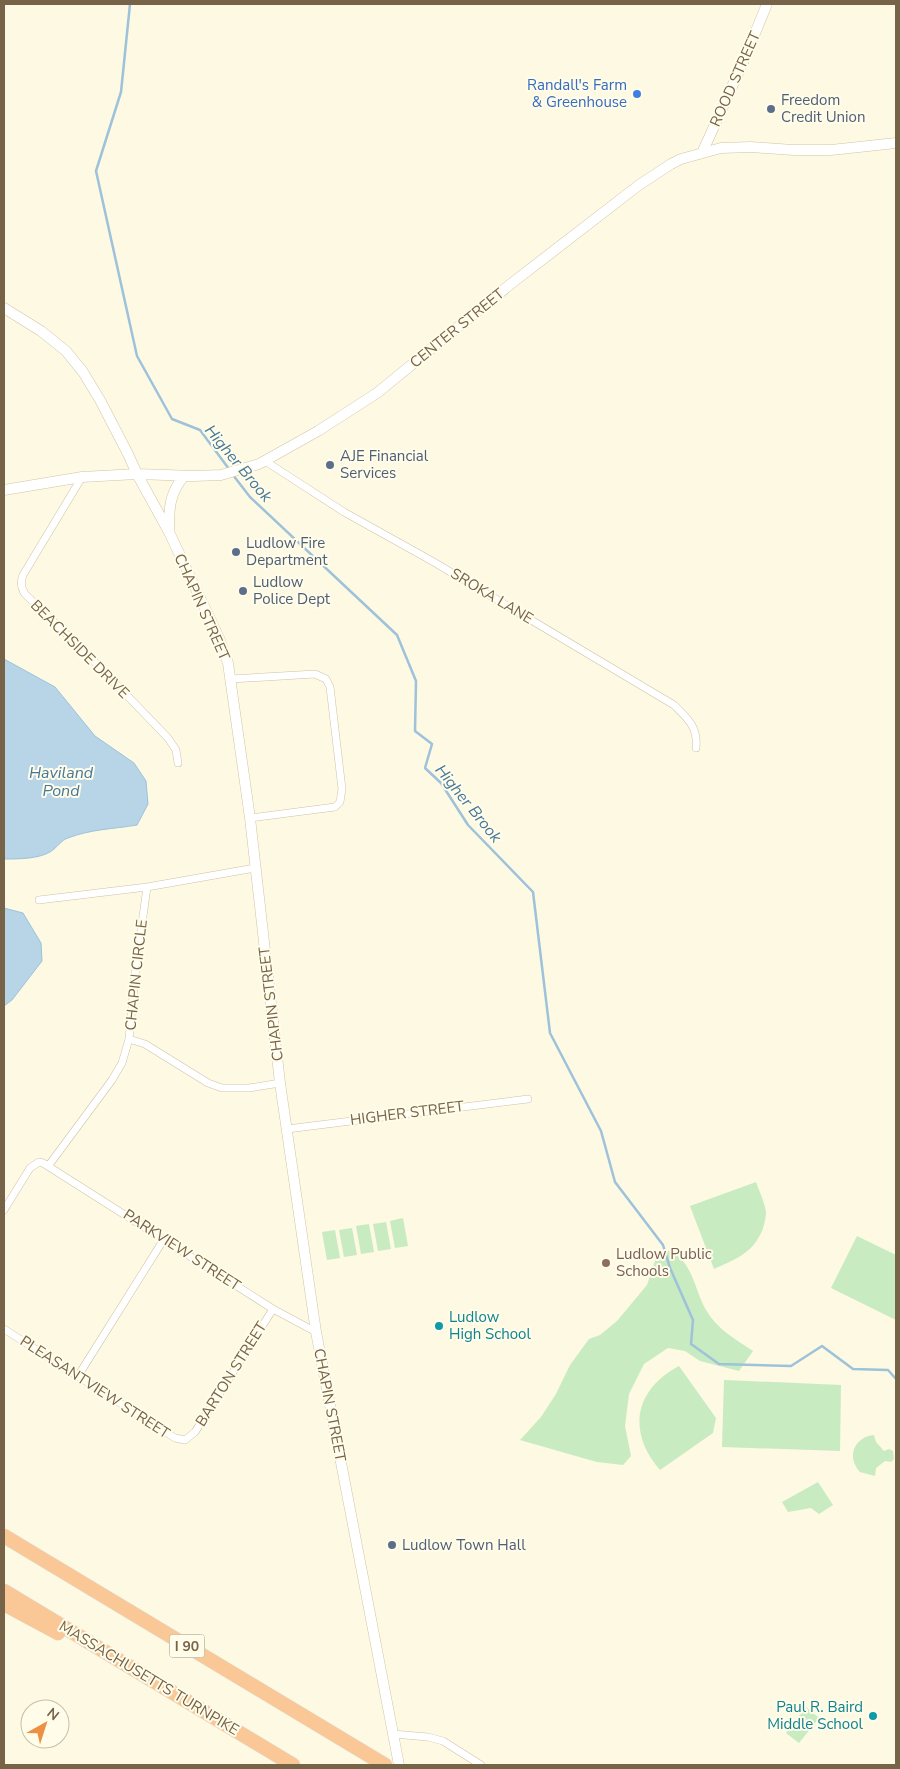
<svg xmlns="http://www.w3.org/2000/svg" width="900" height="1769" font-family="'Nunito Sans',sans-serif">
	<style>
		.green { fill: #c8ebc1 }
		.water { fill: #b7d5e7; stroke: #9dc2da }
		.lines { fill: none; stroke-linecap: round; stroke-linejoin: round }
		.stream { stroke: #9dc2da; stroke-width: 2.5 }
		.minor-casing { stroke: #cfc2a9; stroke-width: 8 }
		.secondary-casing { stroke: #d2c4a6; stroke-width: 11 }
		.motorway-casing { stroke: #e1ddd7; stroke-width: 15 }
		.minor { stroke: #fff; stroke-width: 7 }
		.secondary { stroke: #fff; stroke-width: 10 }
		.motorway { stroke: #fac897; stroke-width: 14 }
		.shop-dot { fill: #3f7fe0; stroke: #fffcea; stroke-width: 2 }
		.service-dot { fill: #5c6f8a; stroke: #fffcea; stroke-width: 2 }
		.education-dot { fill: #8d6e63; stroke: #fffcea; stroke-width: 2 }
		.culture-dot { fill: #0f9aa8; stroke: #fffcea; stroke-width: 2 }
		.labels { text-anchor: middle; stroke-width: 4; stroke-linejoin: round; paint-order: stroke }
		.shield { fill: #fffcea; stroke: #9f9179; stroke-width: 1 }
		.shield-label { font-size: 14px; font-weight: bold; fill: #766348 }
		.street-label { font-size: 15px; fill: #766348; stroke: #fffcea }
		.shop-label { font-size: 15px; fill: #366cbe; stroke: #fffcea; text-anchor: end }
		.service-label { font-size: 15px; fill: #4e5e75; stroke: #fffcea; text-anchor: start }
		.education-label { font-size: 15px; fill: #785e54; stroke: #fffcea; text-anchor: start }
		.culture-label { font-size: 15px; fill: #0d838f; stroke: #fffcea; text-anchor: start }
		.water-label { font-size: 16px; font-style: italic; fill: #467899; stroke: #fffcea }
	</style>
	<rect width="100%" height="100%" fill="#fdf9e3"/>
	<!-- green -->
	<path class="green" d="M756,1182C759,1191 765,1203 766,1212C766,1218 764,1226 762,1231C752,1254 734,1260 714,1269L690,1206Z
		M403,1218L408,1246L395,1248L390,1221Z
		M386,1222L391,1249L378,1251L373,1224Z
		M369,1224L374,1252L361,1254L356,1226Z
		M352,1228L357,1255L344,1257L339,1230Z
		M335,1230L340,1258L327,1260L322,1232Z
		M857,1236L896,1255V1320L831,1288Z
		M667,1250C693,1259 694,1290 706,1310C717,1329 735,1339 753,1351L739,1371L700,1361L685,1351L668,1348L644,1364L629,1394L625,1426L631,1456L623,1465L597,1462L520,1440L541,1417L556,1394L570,1365L589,1339L600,1335L617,1321L647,1285L657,1255Z
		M679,1366L716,1418L713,1433L660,1470C627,1432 634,1390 679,1366Z
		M724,1380L841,1385L840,1451L722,1447Z
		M874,1435L876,1442L884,1451L889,1449L893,1451L894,1459L891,1462L885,1461L876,1468L875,1476L860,1472C846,1457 854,1437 874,1435Z
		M818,1482L833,1505L819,1514L811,1508L788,1512L782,1502Z
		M806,1707L819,1718L799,1743L786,1733Z"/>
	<!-- water -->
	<path class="water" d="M4,659L55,687L95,736L134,763L146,781L148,804L137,825C114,829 91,829 68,838C61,840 57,848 50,852C38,859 18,859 4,859Z
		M4,908L23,913L41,943L42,961L12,1000L4,1006Z"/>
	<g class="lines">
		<!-- stream -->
		<path class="stream" d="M130,4L121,92L96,171L137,356L172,419L200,430L229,469
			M233,475L250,497L397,635L416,681L415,731L432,744L425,768L441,783L468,825L533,892L550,1033L601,1131L615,1182L663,1245L670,1268L693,1320L691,1344L719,1364L791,1366L822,1346L853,1369L888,1370L896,1379"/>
		<defs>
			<path id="minor" d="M265,461L344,512L432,561L674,705C688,719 698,727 696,748
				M82,477L23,575C20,582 21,588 25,594L89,656L168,738L176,750L178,763
				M231,679L315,674L326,679L330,687L342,789L340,802L335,807L250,818
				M255,868L147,887L135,975L129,1039L145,1044L208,1083L222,1088H249L280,1083
				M39,900L147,887
				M287,1129L528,1099
				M49,1165L112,1080L122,1063L129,1039
				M4,1210L30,1168L39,1162L43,1163L273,1309L316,1332
				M4,1329L175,1438L185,1440L195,1432L273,1309
				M78,1376L164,1239
				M393,1734L428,1737L443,1741L481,1765"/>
			<path id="secondary" d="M702,153L744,60L767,4
				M4,308L41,331L66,351L83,372L100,400L128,454L137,474L169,532L219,638L228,663L250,818L280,1083L316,1332L399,1765
				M4,490L82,477L137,474L194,476L221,475L259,464L318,431L377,393L512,283L639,185L671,164L681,159L721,148L751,147L793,150H831L896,143
				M169,531C169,509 169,494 184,476"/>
			<path id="motorway" d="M4,1536L385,1765
				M4,1591L293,1765
				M4,1604L58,1633"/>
		</defs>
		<!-- minor casing -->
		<use href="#minor" class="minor-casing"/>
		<!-- secondary casing -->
		<use href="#secondary" class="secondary-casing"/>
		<!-- motorway casing -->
		<use href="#motorway" class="motorway-casing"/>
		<!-- minor -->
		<use href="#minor" class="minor"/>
		<!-- secondary -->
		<use href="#secondary" class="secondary"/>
		<!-- motorway -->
		<use href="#motorway" class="motorway"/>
	</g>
	<!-- markers -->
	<circle class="shop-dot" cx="637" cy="94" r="5"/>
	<g class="service-dot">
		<circle cx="771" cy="109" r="5"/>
		<circle cx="330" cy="465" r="5"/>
		<circle cx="236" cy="552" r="5"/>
		<circle cx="243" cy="591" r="5"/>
		<circle cx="392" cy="1545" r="5"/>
	</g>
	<circle class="education-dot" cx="606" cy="1263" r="5"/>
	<g class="culture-dot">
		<circle cx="439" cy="1326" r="5"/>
		<circle cx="873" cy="1716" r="5"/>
	</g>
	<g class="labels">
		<!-- shield labels -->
		<rect class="shield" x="169.5" y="1634.5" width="35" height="23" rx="4"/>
		<g class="shield-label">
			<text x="187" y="1651">I 90</text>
		</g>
		<!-- street labels -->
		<g class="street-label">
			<text transform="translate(735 79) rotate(-66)" y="5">ROOD STREET</text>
			<text transform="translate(457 328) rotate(-39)" y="5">CENTER STREET</text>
			<text transform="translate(492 596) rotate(31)" y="5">SROKA LANE</text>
			<text transform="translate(202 607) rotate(66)" y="5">CHAPIN STREET</text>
			<text transform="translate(80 649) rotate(45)" y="5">BEACHSIDE DRIVE</text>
			<text transform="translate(136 975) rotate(-84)" y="5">CHAPIN CIRCLE</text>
			<text transform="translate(271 1004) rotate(-97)" y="5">CHAPIN STREET</text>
			<text transform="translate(407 1113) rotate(-7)" y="5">HIGHER STREET</text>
			<text transform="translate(182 1250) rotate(33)" y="5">PARKVIEW STREET</text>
			<text transform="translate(231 1374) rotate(-58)" y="5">BARTON STREET</text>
			<text transform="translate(95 1387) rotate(33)" y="5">PLEASANTVIEW STREET</text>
			<text transform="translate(330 1405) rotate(79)" y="5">CHAPIN STREET</text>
			<text transform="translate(149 1678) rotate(31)" y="5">MASSACHUSETTS TURNPIKE</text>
		</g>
		<!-- shop labels -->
		<g class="shop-label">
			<text x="627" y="90">Randall's Farm<tspan x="627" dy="17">&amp; Greenhouse</tspan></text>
		</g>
		<!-- service labels -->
		<g class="service-label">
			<text x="781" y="105">Freedom<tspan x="781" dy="17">Credit Union</tspan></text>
			<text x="340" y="461">AJE Financial<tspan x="340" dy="17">Services</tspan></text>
			<text x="246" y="548">Ludlow Fire<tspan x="246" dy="17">Department</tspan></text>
			<text x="253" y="587">Ludlow<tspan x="253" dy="17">Police Dept</tspan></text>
			<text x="402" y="1550">Ludlow Town Hall</text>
		</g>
		<!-- education labels -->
		<g class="education-label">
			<text x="616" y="1259">Ludlow Public<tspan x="616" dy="17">Schools</tspan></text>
		</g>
		<!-- culture labels -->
		<g class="culture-label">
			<text x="449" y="1322">Ludlow<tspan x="449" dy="17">High School</tspan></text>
			<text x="863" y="1712" text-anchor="end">Paul R. Baird<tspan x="863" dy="17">Middle School</tspan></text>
		</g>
		<!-- water labels -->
		<g class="water-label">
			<text transform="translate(239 463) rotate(50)" y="6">Higher Brook</text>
			<text x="61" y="778">Haviland<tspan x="61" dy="18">Pond</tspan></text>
			<text transform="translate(469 803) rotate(51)" y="6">Higher Brook</text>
		</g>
	</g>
	<!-- border -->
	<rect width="900" height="1769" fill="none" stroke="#766348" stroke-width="10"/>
	<!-- north arrow -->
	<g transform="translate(45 1724) rotate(39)"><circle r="24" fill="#fffcea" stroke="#c8bfa9"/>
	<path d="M0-4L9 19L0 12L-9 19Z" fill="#ec9143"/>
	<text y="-8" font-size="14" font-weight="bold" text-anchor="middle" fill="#766348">N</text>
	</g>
</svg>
